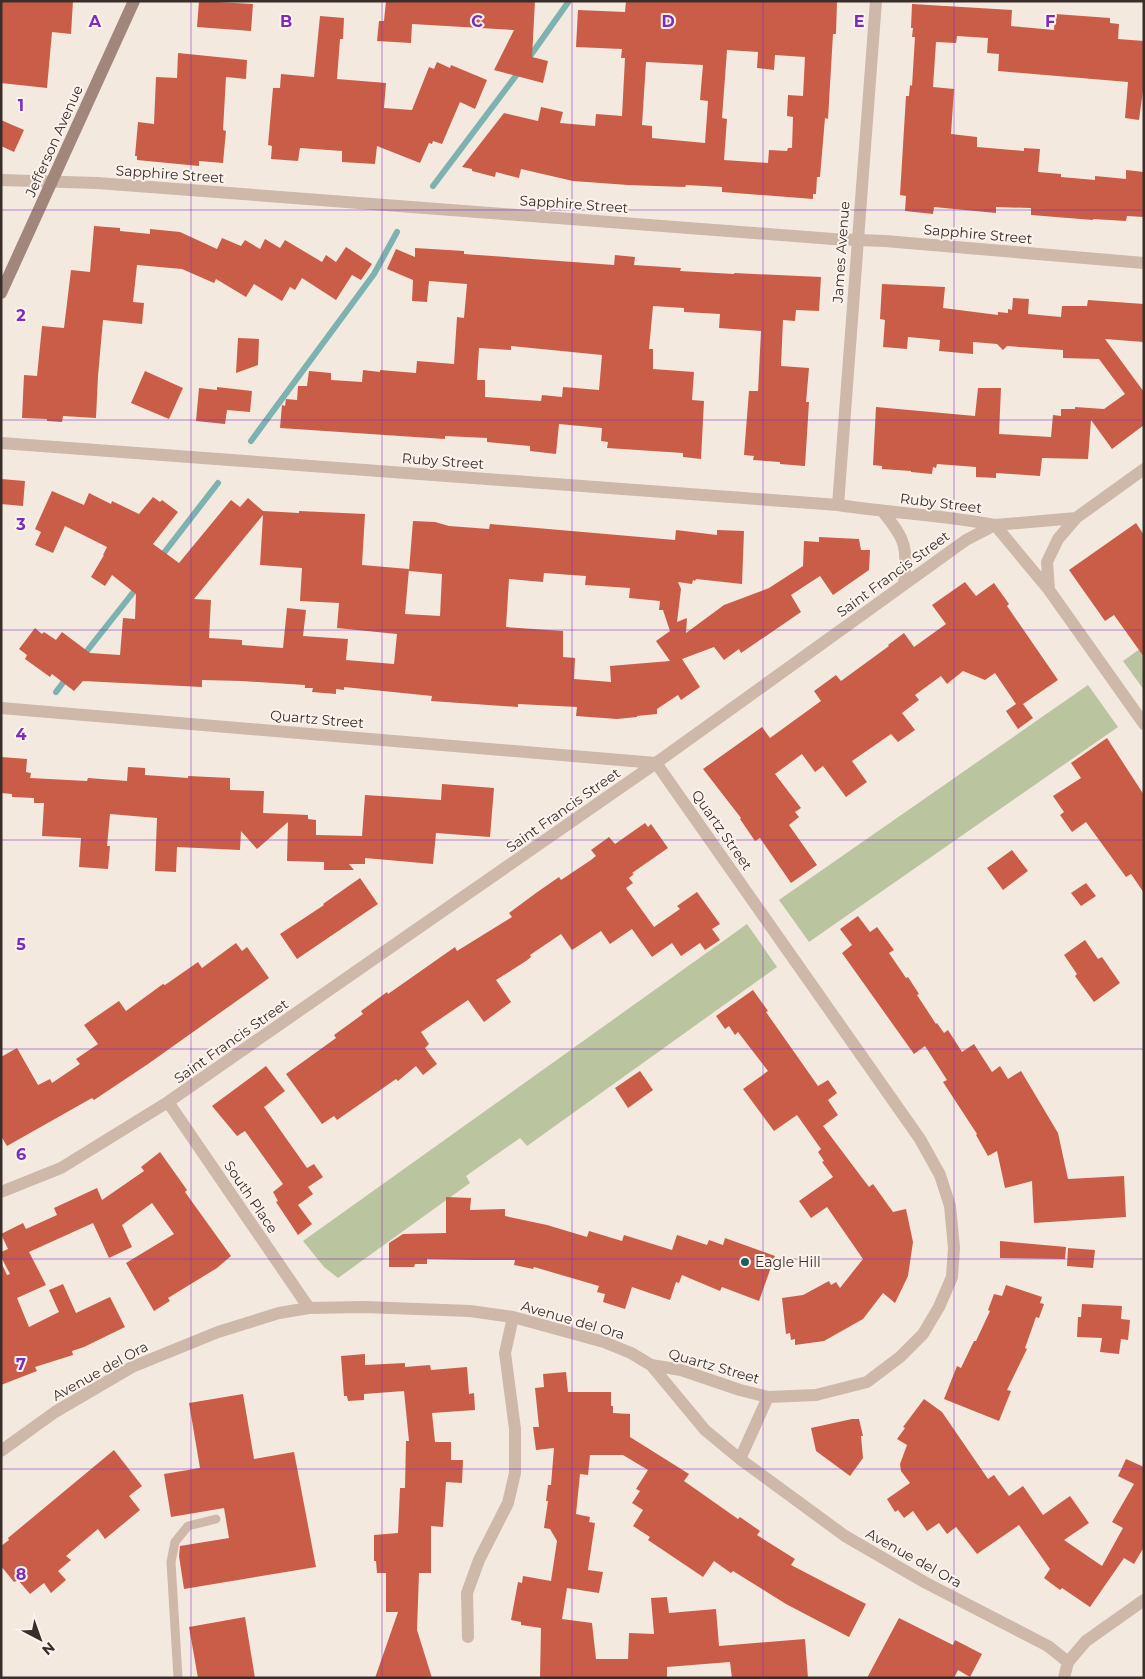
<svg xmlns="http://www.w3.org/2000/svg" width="1145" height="1679" font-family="Montserrat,sans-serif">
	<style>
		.green { fill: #bac49e }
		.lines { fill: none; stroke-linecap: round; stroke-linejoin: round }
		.stream { stroke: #7db2b1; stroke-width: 6 }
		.building { fill: #ca5d47; fill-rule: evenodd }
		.lane { stroke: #cdb8aa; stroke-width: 9 }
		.street { stroke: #cdb8aa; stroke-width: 12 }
		.secondary { stroke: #a1867b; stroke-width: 12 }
		.grid { fill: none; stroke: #7b2cbf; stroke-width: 1; stroke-opacity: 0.55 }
		.poi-dot { fill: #1d5e5e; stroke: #fbf3ec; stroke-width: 2 }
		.labels { text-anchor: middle; stroke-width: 4; stroke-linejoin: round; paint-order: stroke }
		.street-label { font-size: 14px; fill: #3a2e2a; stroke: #fbf3ec }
		.poi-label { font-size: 14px; fill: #3a2e2a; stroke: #fbf3ec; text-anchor: start }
		.grid-label { font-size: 16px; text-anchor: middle; font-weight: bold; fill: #7b2cbf; stroke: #fbf3ec; stroke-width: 4; stroke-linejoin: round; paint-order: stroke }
	</style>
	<rect width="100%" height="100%" fill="#f4e9df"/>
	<!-- green -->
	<path class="green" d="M1144,646V690L1123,661Z
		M1088,685L1118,727L809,942L779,900Z
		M747,924L777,967L527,1146L520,1138L466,1176L470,1183L338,1278L324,1267L303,1241Z"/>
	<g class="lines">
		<!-- stream -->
		<path class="stream" d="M528,59L569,1
			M433,186L521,69
			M251,441L374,274L397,232
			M160,558L218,483
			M83,656L139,585
			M56,692L68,676"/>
	</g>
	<!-- building -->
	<path class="building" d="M1,1H73L71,34L52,32L47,88L1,83Z
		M199,1L253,4L251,31L197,27Z
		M386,1H535L532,57L548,61L543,83L494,70L514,30L412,24L411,43L377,41L379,21H384Z
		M626,1H837L836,34H833L828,119L825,118L820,177H817L816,194H813V199L722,192V187L686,185L685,187L628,185L573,181L521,169L519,178L496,172L495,177L472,171V169L462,167L504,113L538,121L541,107L563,112L560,123L595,126L596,114L622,116L625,58H621L622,49L576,47L578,10L625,12ZM727,50L758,52L757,68L774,70L775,55L805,57L803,96L788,95L787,116L793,117L792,148H788L787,151L769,150L768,163L724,160L727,119L722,118ZM646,62L703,65L700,100L708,101L705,143L652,138V126L642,125Z
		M912,4L1012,10L1011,26L1054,30L1055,14L1110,18V23L1119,24L1118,39L1144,41V83L1139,120L1125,118L1128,82L998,71L999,54L987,53L988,38L957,36L956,43L936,42L933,87L954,89L951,134L977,137V147L1024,151V148L1040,149L1038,172L1061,174V177L1095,180V176L1126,179V170L1144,172V217L1127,216L1126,221L1093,219V220L1031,215V208L996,207V213L934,207L933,214L905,211L906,196L900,195L906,96H909L910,85L912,86L915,37H912L913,28H911Z
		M320,16L344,18L343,39H340L337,79L386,83L384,108L412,110L429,67L434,69L437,62L450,68L451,65L487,80L475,109L460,102L442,144L433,141L432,144L429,143L420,163L377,146L375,164L342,162V151L300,148L298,161L271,159L272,146L268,145L273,88H280L281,74L314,77Z
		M178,53L247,60L246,79L226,77L223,130L226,131L223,163L199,161V166L137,160V156H135L138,122L154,124L156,77L177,78Z
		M1,120L24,130L14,152L1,146Z
		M94,226L120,228V231L150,234V229L180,232L217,249L222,238L241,246L245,240L260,249L265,239L280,248L285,240L322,262L326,255L336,262L346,247L372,264L361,280L352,275L336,300L302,278L295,290L290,287L282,301L254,284L246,297L216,279L214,283L182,269L137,265L133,302L144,303L142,324L103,320L98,376L96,418L63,416L62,422L47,421V419L22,418L24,375L37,376L42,326L64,328L71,270L90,272Z
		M415,248L464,251V254L614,265L615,255L635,257L634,265L681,268L680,271L734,274V273L821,277L819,311L796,310L795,321L783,320L781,366L809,368L806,402H809L805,466L780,464V462L753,460L754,456L744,455L749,391H758L761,331L719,328L720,314L684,312V308L653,306L649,349H653V369L694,372L692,400L704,401L701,459L683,457V453L607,448L608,442L601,441L602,428L559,424L556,454L530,451V446L487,442V438L445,436V439L280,428L282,405L285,406L286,399L297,400L298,386H307L309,371L331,373V380L362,382L363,370L380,372V370L416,373L417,361L454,364L457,317L464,318L467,284L429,281L427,302L412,301L413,280L387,269L396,249L415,257ZM511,346L602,355L599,390L563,387L562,397L542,395L541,401L485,397V380H477L479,348L511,350Z
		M882,284L945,287L943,308L998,315V312L1008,313V309L1012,310L1013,298L1029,299L1028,314L1061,317L1062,306H1087L1088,300L1144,304V342L1105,339L1144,392V425L1112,449L1091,420L1088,459L1042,458L1040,476L996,473V478L976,477V467L937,464L936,468L933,467L932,474L911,472V471L882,469V466L873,465L876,407L975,416L978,388H1001L999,434L1051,437L1053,415L1061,416V409H1075V407L1104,409L1125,394L1099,359L1063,358V350L1007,346L1003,350L997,344L973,342V354L939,351L940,340L908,337L907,349L883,347L885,320L880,319Z
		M238,338L259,339L258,365L236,373Z
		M145,371L183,388L169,419L131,403Z
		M217,387L252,391L250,412L227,410L225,424L196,421L199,388L217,390Z
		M1,479L25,481L23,506L1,504Z
		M52,491L84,505L89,493L111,504L112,501L139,514L153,497L160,502L162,500L178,512L153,544L179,563L231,500L240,507L248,498L263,511L299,513V511L365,514L362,565L409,569L405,614L440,616L442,574L409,571L413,521L435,522L449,526L489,529L490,524L675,540L676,530L717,535V530L744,531L742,584L696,579L695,581L693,580L692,584L678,582L681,589L677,622L687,618L686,633L724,605L769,588L803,566L804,541L819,542V537L859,539L861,550H870L869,570L833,595L820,576L791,595L801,612L741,653L739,649L724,660L714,647L682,659L700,687L681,700L678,695L657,709V714L637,716V717L617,719L576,716L577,707L518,704V707L431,701L432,696L344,687V690L336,689V694L312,692L313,688H305V685L242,681L202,680V687L83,681L74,691L52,674L50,677L25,659L27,655L19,649L35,628L42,634L44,632L56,640L62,632L90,653L120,655L123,618L135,619L136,594L112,575L105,586L91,577L104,555H103L107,547L65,526L53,553L35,545L41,532L35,529ZM263,515L260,565L302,568L300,601L339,603L337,628L397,634L394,664L346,660L348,639L303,636L306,610L287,608L283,648L242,645V640L209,638L211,600L194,599ZM544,573L586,576L585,585L630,588L629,598L660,601L659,610H663L670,631L656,641L670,661L610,666L611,682L574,679L575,658L563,657V631L506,627L509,579L543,582Z
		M1136,523L1144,535V657L1114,615L1105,621L1069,570Z
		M965,582L976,596L994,583L1009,604L1007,606L1058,680L1023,704L1033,718L1018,729L1006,711L1016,704L995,673L985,680L963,671L947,684L941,676L915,695L919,700L902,713L915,730L898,742L891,734L852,761L867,782L846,797L823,766L815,772L802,754L775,774L801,808L795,812L799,817L789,825L817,865L791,883L760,838L755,841L740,819L741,818L703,769L762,727L770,738L821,701L814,691L836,675L841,681L889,646L888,645L904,633L914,647L946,624L932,605Z
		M1107,738L1144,795V893L1131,874L1126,877L1086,822L1072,832L1060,815L1064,812L1053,796L1081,778L1071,763Z
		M1,757L27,759L26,772L31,773L30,778L87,781L88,778L127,781L128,767L145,768V775L188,778V776L230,778V790L264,791L263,813L308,815V819L316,820V835L362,836L365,795L441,800L442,784L494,788L490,837L436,833L433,864L365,858V864H349L354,870H324V862L287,861L288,822L257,849L241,831L240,850L177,847L176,872L155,871L157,818L110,814L107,846H110L108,869L79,867L81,838L42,836L44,803H34V798L12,797V794L1,793Z
		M645,823L648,827L651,824L668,848L632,873L634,874L629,878L633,883L626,888L654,927L680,909L677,906L697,892L720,924L712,929L720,940L705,950L700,943L681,956L672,943L652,957L632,929L610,944L601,931L572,950L561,934L530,955L531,957L526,961L496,980L511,1002L484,1022L468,1000L421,1032L429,1044L425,1048L437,1064L423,1075L416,1066L398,1081L396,1079L337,1120L334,1116L322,1124L286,1074L336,1038L334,1035L363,1014L361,1011L387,992L388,994L455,947L457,951L512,917L509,913L536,893L559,877L561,880L591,860L596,856L591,850L609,837L615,844Z
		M1012,850L1028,871L1003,890L987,868Z
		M360,878L378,904L297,959L280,934L324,905L323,904Z
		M1086,883L1096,896L1081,906L1071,893Z
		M858,916L870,932L877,927L894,950L889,953L906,978L908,977L919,994L917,995L936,1024L937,1023L944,1033L948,1030L962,1052L974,1044L992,1072L1000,1066L1008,1079L1021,1071L1058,1133L1068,1179L1124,1176L1126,1217L1034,1223L1032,1181L1005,1188L997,1151L988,1156L976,1135L977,1134L943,1082L947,1080L925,1046L914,1054L842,953L852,945L840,929Z
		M1085,940L1098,959L1102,957L1120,983L1094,1002L1075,976L1077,974L1064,955Z
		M236,943L242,951L247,947L269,978L148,1064L94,1100L92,1098L7,1146L1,1136V1057L17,1048L38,1085L50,1079L52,1083L80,1064L76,1059L98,1044L84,1025L119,1001L126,1011L163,984L165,985L198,962L202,968Z
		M753,990L768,1011L766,1012L818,1086L828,1080L837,1093L828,1100L838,1115L823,1126L869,1187L873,1184L893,1212L906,1209L913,1242L908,1276L895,1303L883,1293L863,1319L824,1341L795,1345V1339L791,1340L790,1333L786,1334L782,1298L803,1295L829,1281L831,1285L836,1282L840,1288L863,1259L827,1207L811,1218L799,1201L833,1177L822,1162L824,1161L818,1152L821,1149L797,1115L774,1131L743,1089L768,1071L738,1032L735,1035L729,1026L725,1029L716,1016Z
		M266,1066L285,1091L264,1107L307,1168L314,1164L323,1177L308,1187L313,1194L298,1205L312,1224L298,1235L276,1202L278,1201L273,1192L283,1184L245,1131L237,1136L212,1106Z
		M640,1071L653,1090L628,1108L615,1088Z
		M160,1152L187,1190L185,1192L231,1256L217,1268L168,1298L170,1301L154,1311L126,1263L174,1234L152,1203L122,1225L132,1247L109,1258L93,1223L29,1252L46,1285L17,1298L29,1327L59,1312L49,1290L63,1284L76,1313L110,1297L125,1327L84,1347L72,1351L73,1355L35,1367L37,1371L1,1385V1262L7,1275L10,1274L1,1257V1252L8,1249L1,1234L23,1223L26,1229L57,1215L54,1208L97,1188L102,1200L144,1171L141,1167Z
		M446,1197L471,1198L470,1210L505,1209V1216L547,1225L587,1237L589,1231L622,1241L624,1235L672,1250L677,1235L707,1245L709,1240L723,1245L725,1238L775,1256L759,1301L722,1287L720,1291L682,1275L679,1283L676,1282L670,1300L632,1287L625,1309L603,1302L605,1294L597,1292L599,1286L534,1267L533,1269L514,1265L515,1260H472L427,1259V1264H415L414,1267H389V1243L403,1234L446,1233Z
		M1000,1241L1066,1247L1065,1259L1000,1258Z
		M1068,1248L1095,1250L1093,1268L1067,1266Z
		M1006,1285L1042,1297L1040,1303L1044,1304L1039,1318L1036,1317L1025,1348L1027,1349L1007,1390L1011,1391L999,1421L944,1399L957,1366L961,1368L974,1341H976L990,1311L988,1310L994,1294L1002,1296Z
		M1082,1304L1122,1306L1121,1319L1130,1320L1128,1340L1121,1339L1119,1354L1100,1352L1102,1338L1077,1337L1078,1317H1081Z
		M365,1354V1365L405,1363V1367L430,1365L431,1370L467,1367L469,1394L474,1393L475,1410L432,1413L435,1442H451V1460H463L462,1483L446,1482L443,1527L431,1526V1573H419L417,1630L432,1678H375L398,1612H386V1573H377L376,1561H374V1535L398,1533L400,1488H405L406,1441H409L404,1391L364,1394V1400L348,1401L347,1396H344L341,1356Z
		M566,1372L568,1392H611V1406H613V1413L630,1414V1437L689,1474L684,1481L738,1519L740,1517L760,1531L757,1535L795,1559L791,1565L866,1604L849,1637L786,1604L733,1571L731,1573L714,1561L703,1577L648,1540L650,1537L633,1526L643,1510L632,1503L640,1491L636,1489L648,1470L623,1455H590L588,1475L580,1474L576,1514L590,1517L589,1522L595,1523L588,1570L603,1572L599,1593L567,1588L562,1619L592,1623L596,1659H628L629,1633L654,1634L651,1598L667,1597L669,1613L716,1609L719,1646L805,1639L808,1678H732L730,1662L667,1667V1678H540L541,1628L521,1625V1622L511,1620L518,1582L522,1583L523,1576L551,1581L557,1541L550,1529L544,1528L548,1501H546L548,1485H551L554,1448L536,1450L533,1427H539L535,1388L544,1387L543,1374Z
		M243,1394L254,1459L294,1452L316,1567L184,1589L179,1556L180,1546L229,1538L224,1508L171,1517L164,1474L200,1468L189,1403Z
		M924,1399L942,1412L988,1479L994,1475L1009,1496L1023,1486L1043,1515L1070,1496L1089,1523L1064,1540L1102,1566L1123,1528L1112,1522L1134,1484L1118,1476L1126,1459L1144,1467V1547L1134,1564L1124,1558L1090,1607L1062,1588L1060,1590L1044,1578L1050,1569L1019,1525L977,1554L956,1527L947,1534L939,1523L927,1531L913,1511L904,1518L898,1510L895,1512L887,1499L910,1483L901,1471L900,1464L907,1445L897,1439L905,1428L903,1427Z
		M852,1419H859L863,1436H861L863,1458L850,1476L816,1451L811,1428Z
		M114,1450L142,1486L129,1496L140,1510L105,1539L98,1529L66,1556L71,1560L58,1571L66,1580L51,1593L44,1583L30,1594L18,1580L14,1582L1,1566V1546L9,1540L8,1538Z
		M245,1617L255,1678H198L189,1627Z
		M899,1618L953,1645L955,1640L982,1654L970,1677L958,1670L954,1678H867Z"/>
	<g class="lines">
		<!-- lane -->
		<path class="lane" d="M178,1678L171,1562L175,1542L188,1526L216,1519"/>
		<!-- street -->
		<path class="street" d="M1,180L97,183L833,239L885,241L1144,263
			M1,443L838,505C890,513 943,515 995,525
			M838,505L876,1
			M883,512C907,541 907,547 904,584
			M995,525L1049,590L1144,724
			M1049,590L1047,562L1058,539L1076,518
			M1,708L656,763L920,1139L940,1175L950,1206L954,1248L952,1277L939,1307L923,1334L900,1357L867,1382L816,1395L768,1397L740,1390L681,1370L651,1365
			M168,1102L309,1308
			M1,1192L61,1168L168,1102L656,763L966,540L995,525L1076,518L1144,469
			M1,1451L55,1412L132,1367L218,1332L279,1313L309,1308L364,1307L470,1311L513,1317L604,1342L631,1353L651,1365L705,1430L740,1459L845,1536L926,1583L1048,1646L1068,1662
			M740,1459L768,1397
			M468,1637L467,1593L479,1560L508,1503L515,1473V1429L505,1353L513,1317
			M1064,1678L1068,1662L1086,1641L1144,1600"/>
		<!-- secondary -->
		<path class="secondary" d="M1,293L134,1"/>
	</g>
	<!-- grid -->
	<path class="grid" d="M191,1V1678M382,1V1678M572,1V1678M763,1V1678M954,1V1678M1,210H1144M1,420H1144M1,630H1144M1,840H1144M1,1049H1144M1,1259H1144M1,1469H1144"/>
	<!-- markers -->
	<circle class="poi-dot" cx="745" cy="1262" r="5"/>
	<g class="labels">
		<!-- street labels -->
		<g class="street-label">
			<text transform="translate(54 141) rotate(-66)" y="5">Jefferson Avenue</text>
			<text transform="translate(170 174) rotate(4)" y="5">Sapphire Street</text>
			<text transform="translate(574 204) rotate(4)" y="5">Sapphire Street</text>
			<text transform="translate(978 234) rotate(5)" y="5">Sapphire Street</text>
			<text transform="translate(841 252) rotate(-86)" y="5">James Avenue</text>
			<text transform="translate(443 461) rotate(4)" y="5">Ruby Street</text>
			<text transform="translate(941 503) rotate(7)" y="5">Ruby Street</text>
			<text transform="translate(893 574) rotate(-36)" y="5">Saint Francis Street</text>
			<text transform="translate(317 719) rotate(5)" y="5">Quartz Street</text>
			<text transform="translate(563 810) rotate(-35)" y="5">Saint Francis Street</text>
			<text transform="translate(722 830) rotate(55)" y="5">Quartz Street</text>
			<text transform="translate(231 1041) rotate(-35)" y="5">Saint Francis Street</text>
			<text transform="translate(251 1197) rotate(56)" y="5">South Place</text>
			<text transform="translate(573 1320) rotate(16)" y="5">Avenue del Ora</text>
			<text transform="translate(714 1366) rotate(16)" y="5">Quartz Street</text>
			<text transform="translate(100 1371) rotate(-29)" y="5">Avenue del Ora</text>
			<text transform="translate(914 1558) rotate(29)" y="5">Avenue del Ora</text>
		</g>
		<!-- poi labels -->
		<g class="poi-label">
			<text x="755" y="1267">Eagle Hill</text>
		</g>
	</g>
	<g class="grid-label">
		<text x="95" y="27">A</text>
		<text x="286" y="27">B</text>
		<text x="477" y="27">C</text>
		<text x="668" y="27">D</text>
		<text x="859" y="27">E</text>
		<text x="1050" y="27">F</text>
		<text x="21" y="111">1</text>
		<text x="21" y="321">2</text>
		<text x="21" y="530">3</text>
		<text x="21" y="740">4</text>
		<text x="21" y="950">5</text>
		<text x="21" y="1160">6</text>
		<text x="21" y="1370">7</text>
		<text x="21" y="1580">8</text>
	</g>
	<!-- border -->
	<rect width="1145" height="1679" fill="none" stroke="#3a2e2a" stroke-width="5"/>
	<!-- north arrow -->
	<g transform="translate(40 1639) rotate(139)" stroke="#fbf3ec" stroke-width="4" paint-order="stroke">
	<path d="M0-4L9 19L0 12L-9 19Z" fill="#3a2e2a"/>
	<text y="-8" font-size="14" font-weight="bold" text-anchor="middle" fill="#3a2e2a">N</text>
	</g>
</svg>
